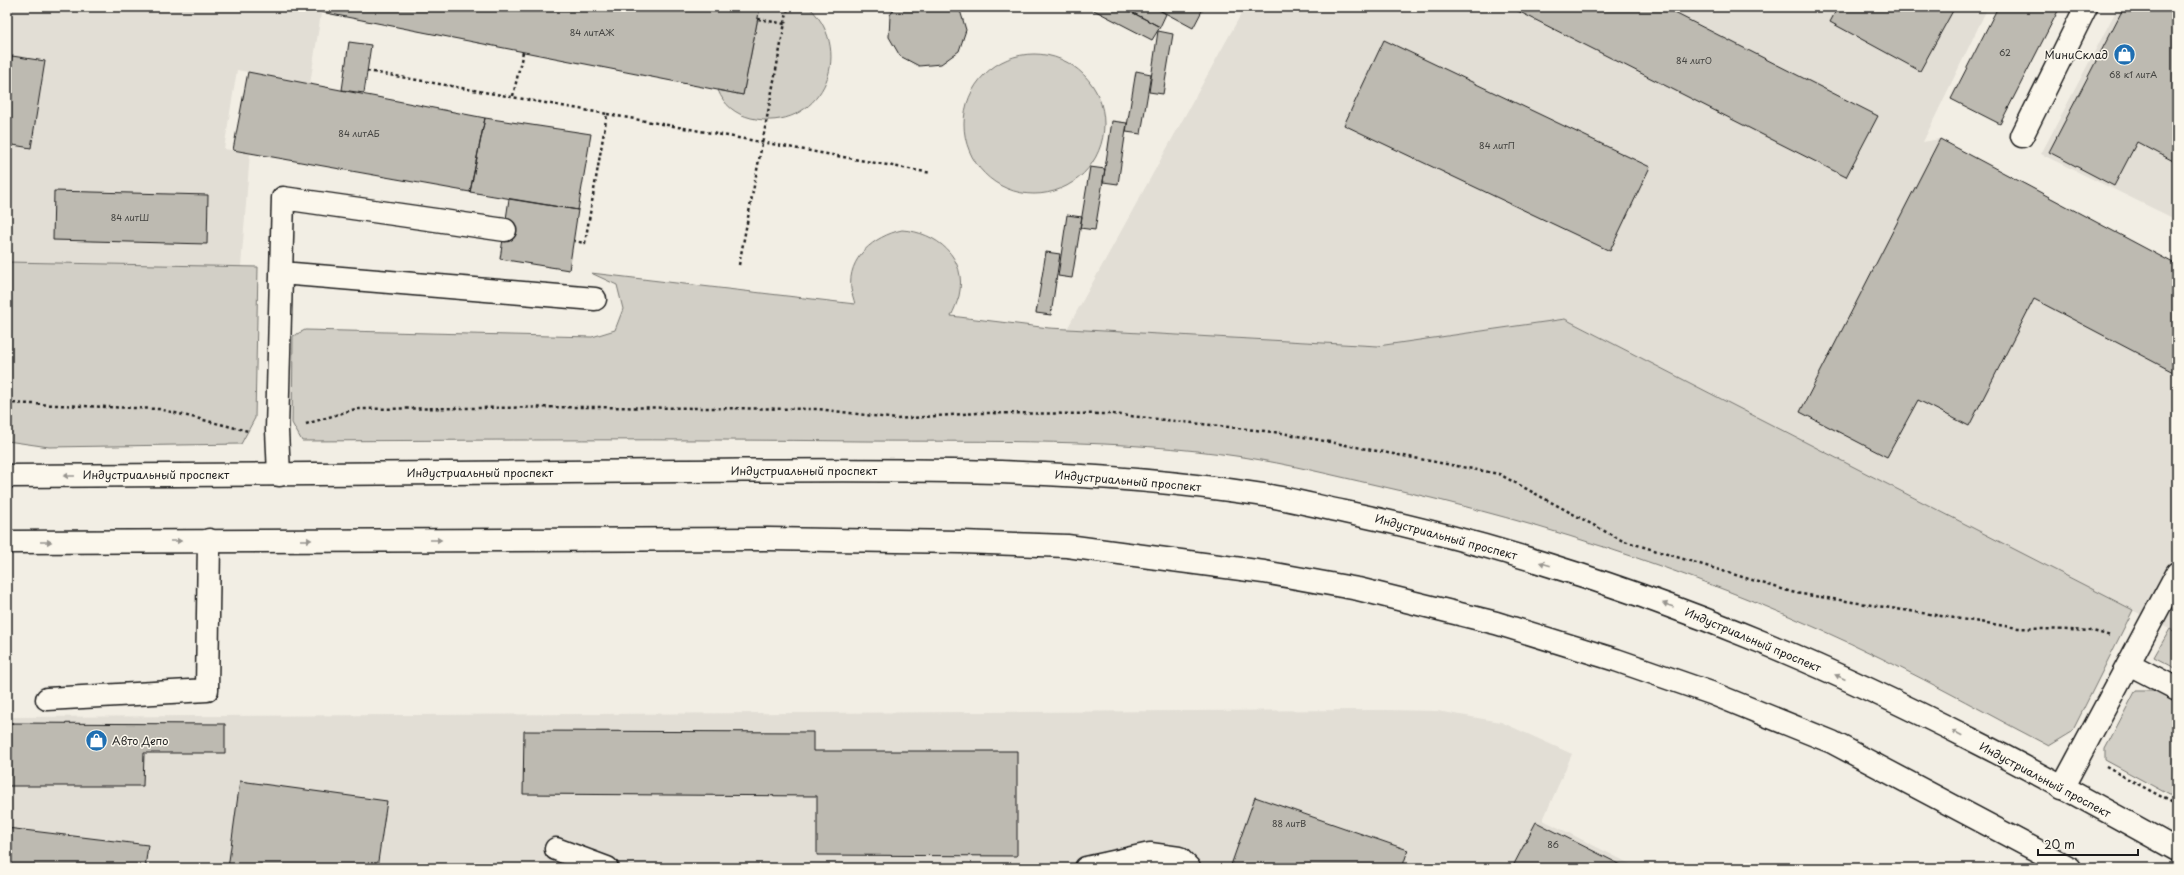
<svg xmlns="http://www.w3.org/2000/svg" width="2184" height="875" font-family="'Playpen Sans',sans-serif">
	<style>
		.built { fill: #e2ded5 }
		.green { fill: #d2cfc6; stroke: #777671 }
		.building { fill: #bdbab1; stroke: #1c1c1c }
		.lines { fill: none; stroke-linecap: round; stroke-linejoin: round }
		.minor-casing { stroke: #1c1c1c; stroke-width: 25 }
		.major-casing { stroke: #1c1c1c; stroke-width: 25 }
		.path { stroke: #1c1c1c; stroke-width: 2.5; stroke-dasharray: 3 3; stroke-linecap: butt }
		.minor { stroke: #fbf7ec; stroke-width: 22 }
		.major { stroke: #fbf7ec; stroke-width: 22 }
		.oneway { fill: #97948e }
		.labels { text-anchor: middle; stroke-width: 3; stroke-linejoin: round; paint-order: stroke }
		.number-label { font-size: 9px; fill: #444441 }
		.poi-label { font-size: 11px; fill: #1c1c1c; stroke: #fbf7ec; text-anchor: end }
		.street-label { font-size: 11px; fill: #1c1c1c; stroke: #fbf7ec }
	</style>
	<rect width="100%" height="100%" fill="#f2eee4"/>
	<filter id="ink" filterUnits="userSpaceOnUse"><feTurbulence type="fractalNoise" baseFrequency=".025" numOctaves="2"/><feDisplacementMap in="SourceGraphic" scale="8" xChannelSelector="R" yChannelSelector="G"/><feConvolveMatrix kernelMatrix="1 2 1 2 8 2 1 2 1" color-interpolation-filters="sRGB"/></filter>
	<g filter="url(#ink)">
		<!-- built -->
		<path class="built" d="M7,7H322L310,84L237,70L224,149L250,153L241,267L7,262Z
			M1245,7H1988L1923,142L1940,139L2177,265V633L1565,319L1378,346L1067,329Z
			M2118,7H2177V220L2041,154Z
			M1383,710L1437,711L1501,722L1572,754L1543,820L1638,868H7V717Z"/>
		<!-- green -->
		<path class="green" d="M760,7H809C858,54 819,134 751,118C735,114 724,105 718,90L743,95Z
			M964 124a70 70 0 1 1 140 0a70 70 0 1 1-140 0Z
			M902,230C936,232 968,257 959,296C957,303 954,310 951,316L1049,328L1378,346L1565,319L2133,610L2072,732L2049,746C1993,717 1938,686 1881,658C1721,580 1550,524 1376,485C1332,475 1288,464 1243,457C1118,438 989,442 863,441C676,439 489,440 302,441L292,423L293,336L305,330L592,337L615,330L623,309L617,285L591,273L855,304C854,300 852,294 851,289C847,258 874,236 902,230Z
			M7,262L258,267L255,418L241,444L49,447L7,441Z
			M2170,629L2177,633V669L2154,657Z
			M2136,690H2156L2177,702V799L2105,760V749Z"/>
		<!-- building -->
		<path class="building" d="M322,7H760L743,95L321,12Z
			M896,7H959L966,30L959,51L941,64L919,66L900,56L889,37L890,15Z
			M1088,7H1122L1160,27L1152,40Z
			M1122,7H1154L1166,14L1160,27Z
			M1154,7H1204L1193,28Z
			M1510,7H1663L1878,116L1846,177Z
			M1838,7H1955L1920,71L1830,22Z
			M1998,7H2060L2000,124L1951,99Z
			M2124,7H2177V163L2137,142L2114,186L2049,152Z
			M1158,31L1173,34L1163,94L1149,92Z
			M1384,40L1650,167L1610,251L1344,125Z
			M349,42L371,45L364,93L342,90Z
			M12,56L45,61L31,148L7,144V89Z
			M1136,71L1151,74L1141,134L1126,132Z
			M248,72L485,118L470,192L233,150Z
			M485,118L591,134L578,210L470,192Z
			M1112,121L1127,123L1118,184L1103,182Z
			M1940,139L2177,265V374L2034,299L1969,426L1918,400L1887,457L1800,412Z
			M1090,167L1105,169L1095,230L1080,228Z
			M54,191L208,195L207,244L53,240Z
			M509,199L578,210L569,270L500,259Z
			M1067,215L1082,217L1072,278L1058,276Z
			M1046,252L1060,254L1051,315L1036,313Z
			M7,723L225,724V753H144L143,786H7Z
			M524,731L813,732V751H1017V856L817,855V796L523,794Z
			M240,781L387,801L377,868H228Z
			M1255,797L1408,850L1402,868H1230Z
			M1536,822L1627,868H1512Z
			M7,828L148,845L145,868H7Z"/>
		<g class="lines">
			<defs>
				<path id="minor" d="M2022,136L2086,7
					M281,273L595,299
					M279,475L277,430L283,198L505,230
					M2129,664L2177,689
					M47,699L207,690L209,540
					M2062,788L2177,573
					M556,849L607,868
					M1086,868L1150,854L1179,858L1189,868"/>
				<path id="major" d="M7,476C232,475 458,473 683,471C874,470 1067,465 1257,494C1286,498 1316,506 1345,512C1489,542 1629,587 1764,643C1906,702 2043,775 2177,850
					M7,542L768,539L961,542L1067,546L1264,572L1358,589L1496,623L1616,660L1711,693L1832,742L2070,868"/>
			</defs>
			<!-- minor casing -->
			<use href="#minor" class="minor-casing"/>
			<!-- major casing -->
			<use href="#major" class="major-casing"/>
			<!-- path -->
			<path class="path" d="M758,19L785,24
				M367,71L607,114L585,243L574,241
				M513,96L523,52
				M607,114L931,173
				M739,265L788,7
				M7,403L159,409L248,431
				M306,424L355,409L587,407L818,409L897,419L977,413L1112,414L1282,433L1499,474L1621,540L1795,593L2018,628L2093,631L2111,636
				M2106,767L2177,805"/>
			<!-- minor -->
			<use href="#minor" class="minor"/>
			<!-- major -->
			<use href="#major" class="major"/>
		</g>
		<!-- one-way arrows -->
		<defs><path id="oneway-solid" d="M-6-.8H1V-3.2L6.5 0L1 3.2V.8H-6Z"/></defs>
		<g class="oneway">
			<use href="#oneway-solid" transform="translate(69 476) rotate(180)"/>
			<use href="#oneway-solid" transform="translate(306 540)"/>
			<use href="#oneway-solid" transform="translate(436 540)"/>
			<use href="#oneway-solid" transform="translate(176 541)"/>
			<use href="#oneway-solid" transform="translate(46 542)"/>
			<use href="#oneway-solid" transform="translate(1545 564) rotate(-163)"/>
			<use href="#oneway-solid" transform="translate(1668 605) rotate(-160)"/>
			<use href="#oneway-solid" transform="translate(1840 677) rotate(-156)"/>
			<use href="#oneway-solid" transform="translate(1957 733) rotate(-153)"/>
		</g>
	</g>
	<!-- icons -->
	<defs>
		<symbol id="shop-disc" viewBox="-11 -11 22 22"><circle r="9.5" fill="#1f6fb2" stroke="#fbf7ec"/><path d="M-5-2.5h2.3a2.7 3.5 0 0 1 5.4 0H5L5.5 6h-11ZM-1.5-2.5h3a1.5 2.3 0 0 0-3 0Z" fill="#fff"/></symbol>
	</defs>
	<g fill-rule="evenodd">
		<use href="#shop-disc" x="2112" y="42" width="25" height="25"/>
		<use href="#shop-disc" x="84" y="728" width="25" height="25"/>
	</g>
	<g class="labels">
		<!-- number labels -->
		<g class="number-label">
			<text x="592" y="36">84 литАЖ</text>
			<text x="2005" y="56">62</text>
			<text x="1694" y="64">84 литО</text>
			<text x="2133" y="78">68 к1 литА</text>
			<text x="359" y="137">84 литАБ</text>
			<text x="1497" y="149">84 литП</text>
			<text x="130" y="221">84 литШ</text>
			<text x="1289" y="827">88 литВ</text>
			<text x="1553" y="848">86</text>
		</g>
		<!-- poi labels -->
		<g class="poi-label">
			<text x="2108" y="59">МиниСклад</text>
			<text x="112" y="745" text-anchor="start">Авто Депо</text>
		</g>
		<!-- street labels -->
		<g class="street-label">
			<text x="804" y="475">Индустриальный проспект</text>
			<text x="480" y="477">Индустриальный проспект</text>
			<text x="156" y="479">Индустриальный проспект</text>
			<text transform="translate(1128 481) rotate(5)" y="4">Индустриальный проспект</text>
			<text transform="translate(1446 537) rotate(15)" y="4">Индустриальный проспект</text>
			<text transform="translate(1753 640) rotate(23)" y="4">Индустриальный проспект</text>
			<text transform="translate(2045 780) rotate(28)" y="4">Индустриальный проспект</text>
		</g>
	</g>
	<!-- margin -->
	<rect width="2184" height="875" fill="none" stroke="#fbf7ec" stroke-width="24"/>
	<rect x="12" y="12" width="2160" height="851" fill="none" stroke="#1c1c1c" stroke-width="1.5" filter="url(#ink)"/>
	<!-- scale -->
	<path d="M2038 849v6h100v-6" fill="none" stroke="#1c1c1c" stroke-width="2"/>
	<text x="2044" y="849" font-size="12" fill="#1c1c1c" stroke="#fbf7ec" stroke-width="3" paint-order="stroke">20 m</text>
</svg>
